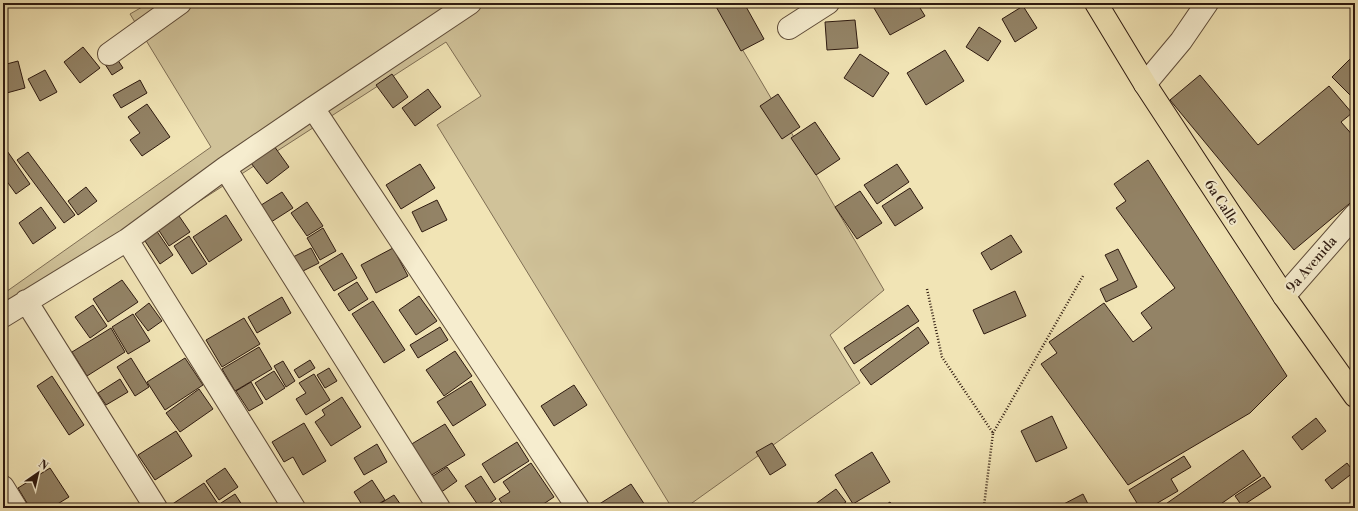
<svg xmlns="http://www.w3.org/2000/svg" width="1358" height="511" font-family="'Libre Bodoni',serif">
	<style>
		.green { fill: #d0c299; stroke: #7f6e54 }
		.building { fill: #938366; stroke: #2e1a10 }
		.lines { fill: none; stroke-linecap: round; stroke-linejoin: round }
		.minor-casing { stroke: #5f4c39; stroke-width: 24 }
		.major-casing { stroke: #2e1a10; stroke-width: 24 }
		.path { stroke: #2e1a10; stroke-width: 2.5; stroke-dasharray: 1 2; stroke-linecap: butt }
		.minor { stroke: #f6edcf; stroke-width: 22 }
		.major { stroke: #f1e4b5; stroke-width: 22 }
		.labels { text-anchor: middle; stroke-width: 4; stroke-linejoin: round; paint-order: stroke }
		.street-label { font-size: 14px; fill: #2e1a10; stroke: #f6edcf }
	</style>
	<rect width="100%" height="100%" fill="#f1e4b5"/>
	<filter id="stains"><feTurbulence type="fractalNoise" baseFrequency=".005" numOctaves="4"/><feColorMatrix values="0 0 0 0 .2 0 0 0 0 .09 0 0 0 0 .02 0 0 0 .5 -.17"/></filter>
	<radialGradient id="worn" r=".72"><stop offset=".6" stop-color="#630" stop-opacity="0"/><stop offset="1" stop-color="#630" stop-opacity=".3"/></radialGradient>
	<!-- green -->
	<path class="green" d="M149,3H715L884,290L830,335L860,383L685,508H672L437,125L481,96L446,42L3,328V294L211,147L130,14Z"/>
	<!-- building -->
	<path class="building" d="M714,3H744L764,39L741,51Z
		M871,3H917L925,16L890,35Z
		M1023,6L1037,28L1015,42L1002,19Z
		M855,20L858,48L827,50L825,22Z
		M979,27L1001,41L988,61L966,47Z
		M83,47L100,68L80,83L64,62Z
		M945,50L964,81L926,105L907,73Z
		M114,54L123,68L112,75L103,61Z
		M860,54L889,73L873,97L844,78Z
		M1355,54V100L1332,77Z
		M18,61L25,88L3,94V65Z
		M45,70L57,92L40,101L28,79Z
		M392,74L408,97L393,108L376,85Z
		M1200,75L1258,145L1329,86L1352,113L1341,122L1355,138V199L1294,250L1170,100Z
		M140,80L147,93L121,108L113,95Z
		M428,89L441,107L415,126L402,108Z
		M778,94L800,127L782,139L760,106Z
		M147,104L170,137L142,156L130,140L140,133L128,117Z
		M815,122L840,159L816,175L791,138Z
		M3,145L30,184L16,194L3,176Z
		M274,146L289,167L267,184L251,163Z
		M28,152L75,215L64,223L17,160Z
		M1148,160L1287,376L1250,413L1128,485L1041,364L1057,353L1049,342L1104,303L1133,342L1152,328L1141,313L1175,288L1116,208L1126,201L1114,184Z
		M420,164L435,188L401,209L386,185Z
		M897,164L909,182L877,204L864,185Z
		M86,187L97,201L78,215L68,201Z
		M910,188L923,208L895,226L882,206Z
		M860,191L882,223L857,239L835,207Z
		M282,192L293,208L268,224L258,207Z
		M437,200L447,220L422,232L412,212Z
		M307,202L323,226L307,236L291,213Z
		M41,207L56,228L33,244L19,223Z
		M177,213L190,232L169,246L156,226Z
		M226,215L242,240L209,262L193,237Z
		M323,228L336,251L320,260L307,238Z
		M156,230L173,255L160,264L143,238Z
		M1011,235L1022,252L991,270L981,253Z
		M189,236L207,264L192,274L174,246Z
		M311,248L319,263L299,273L291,258Z
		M393,248L408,276L376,293L361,265Z
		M1118,249L1137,287L1106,302L1100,289L1118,280L1105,255Z
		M342,253L357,278L334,291L319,267Z
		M122,280L138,302L108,322L93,299Z
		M357,282L368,299L349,311L338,294Z
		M1015,291L1026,316L984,334L973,310Z
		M419,296L437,321L416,335L399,310Z
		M282,297L291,313L257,333L248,317Z
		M373,301L405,350L384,363L352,314Z
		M149,303L162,321L148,331L135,314Z
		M93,305L107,326L90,338L75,317Z
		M908,305L919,321L854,364L844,348Z
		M133,314L150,341L128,354L112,327Z
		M244,318L260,344L222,367L206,340Z
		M440,327L448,340L418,358L410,345Z
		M918,327L929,343L871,385L860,370Z
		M111,328L125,352L87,376L72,352Z
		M259,347L272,369L235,391L222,369Z
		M455,351L472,376L444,396L426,370Z
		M131,358L149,387L135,396L117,367Z
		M185,358L203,385L165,410L147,382Z
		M310,360L315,368L299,378L294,370Z
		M283,361L295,381L286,387L274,366Z
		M329,368L337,381L325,388L317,375Z
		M274,371L285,388L266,400L255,383Z
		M314,374L330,400L306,415L296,399L306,393L299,383Z
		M52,376L84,425L69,435L37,386Z
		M120,379L128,392L106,405L98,393Z
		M471,381L486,405L453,426L437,402Z
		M251,382L263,403L249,411L236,391Z
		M574,385L587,405L554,426L541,406Z
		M199,389L213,409L180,432L166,413Z
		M342,397L361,427L331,446L315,422L325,415L322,410Z
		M1052,416L1067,448L1036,462L1021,431Z
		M1316,418L1326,431L1302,450L1292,437Z
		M304,423L326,461L303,475L293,457L284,462L272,442Z
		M445,424L465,455L430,476L410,445Z
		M176,431L192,456L155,480L138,455Z
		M517,442L529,461L494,483L482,464Z
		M772,443L786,465L770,475L756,452Z
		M377,444L387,462L364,475L354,458Z
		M1243,450L1261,476L1215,508H1160Z
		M872,452L890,482L853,504L835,475Z
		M1184,456L1191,467L1171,479L1178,491L1149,508H1140L1129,490Z
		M531,463L554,497L539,507V508H505L499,499L510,492L503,482Z
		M1347,463L1354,472L1332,489L1325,480Z
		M447,467L457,481L440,493L430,478Z
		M50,468L69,497L51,508H30L18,488Z
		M225,468L238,487L219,500L206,481Z
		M481,476L496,499L483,508H480L465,486Z
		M1264,477L1271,487L1242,506L1235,496Z
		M372,480L385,500L372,508H364L354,492Z
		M204,483L218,504L211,508H168V507Z
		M631,484L647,508H593Z
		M836,489L846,502L837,508H816L814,505Z
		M235,494L244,508H224L221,503Z
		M1083,494L1090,508H1056Z
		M394,495L403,508H373Z
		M890,502L894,508H881Z"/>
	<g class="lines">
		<defs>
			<path id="minor" d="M789,28L828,3
				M109,54L180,3
				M1145,84L1181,41L1207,3
				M313,108L578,508
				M225,168L439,508
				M127,240L294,508
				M1284,296L1355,215
				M26,301L156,508
				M3,316L127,240L225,168L313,108L470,3
				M3,487L16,508"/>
			<path id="major" d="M1096,3L1145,84L1284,296L1355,396"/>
		</defs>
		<!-- minor casing -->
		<use href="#minor" class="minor-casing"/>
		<!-- major casing -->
		<use href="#major" class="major-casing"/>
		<!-- path -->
		<path class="path" d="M927,289L942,357L993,433L984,506L985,508
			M993,433L1083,276
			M978,508L984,506"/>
		<!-- minor -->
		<use href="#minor" class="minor"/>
		<!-- major -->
		<use href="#major" class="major"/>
	</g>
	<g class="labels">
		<!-- street labels -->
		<g class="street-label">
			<text transform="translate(1222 202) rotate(57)" y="5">6a Calle</text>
			<text transform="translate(1311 264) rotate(-49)" y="5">9a Avenida</text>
		</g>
	</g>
	<!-- margin -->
	<rect width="1358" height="511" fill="none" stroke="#f1e4b5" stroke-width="16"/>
	<rect x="4" y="4" width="1350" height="503" fill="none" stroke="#2e1a10" stroke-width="2"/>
	<rect x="8" y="8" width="1342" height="495" fill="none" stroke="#2e1a10"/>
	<!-- north arrow -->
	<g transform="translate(38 473) rotate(34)" stroke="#f6edcf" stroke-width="3" paint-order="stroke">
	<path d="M0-3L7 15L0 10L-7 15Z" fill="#2e1a10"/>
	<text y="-6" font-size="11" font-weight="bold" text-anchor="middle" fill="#2e1a10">N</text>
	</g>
	<rect width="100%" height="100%" filter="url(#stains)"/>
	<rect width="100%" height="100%" fill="url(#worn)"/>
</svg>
